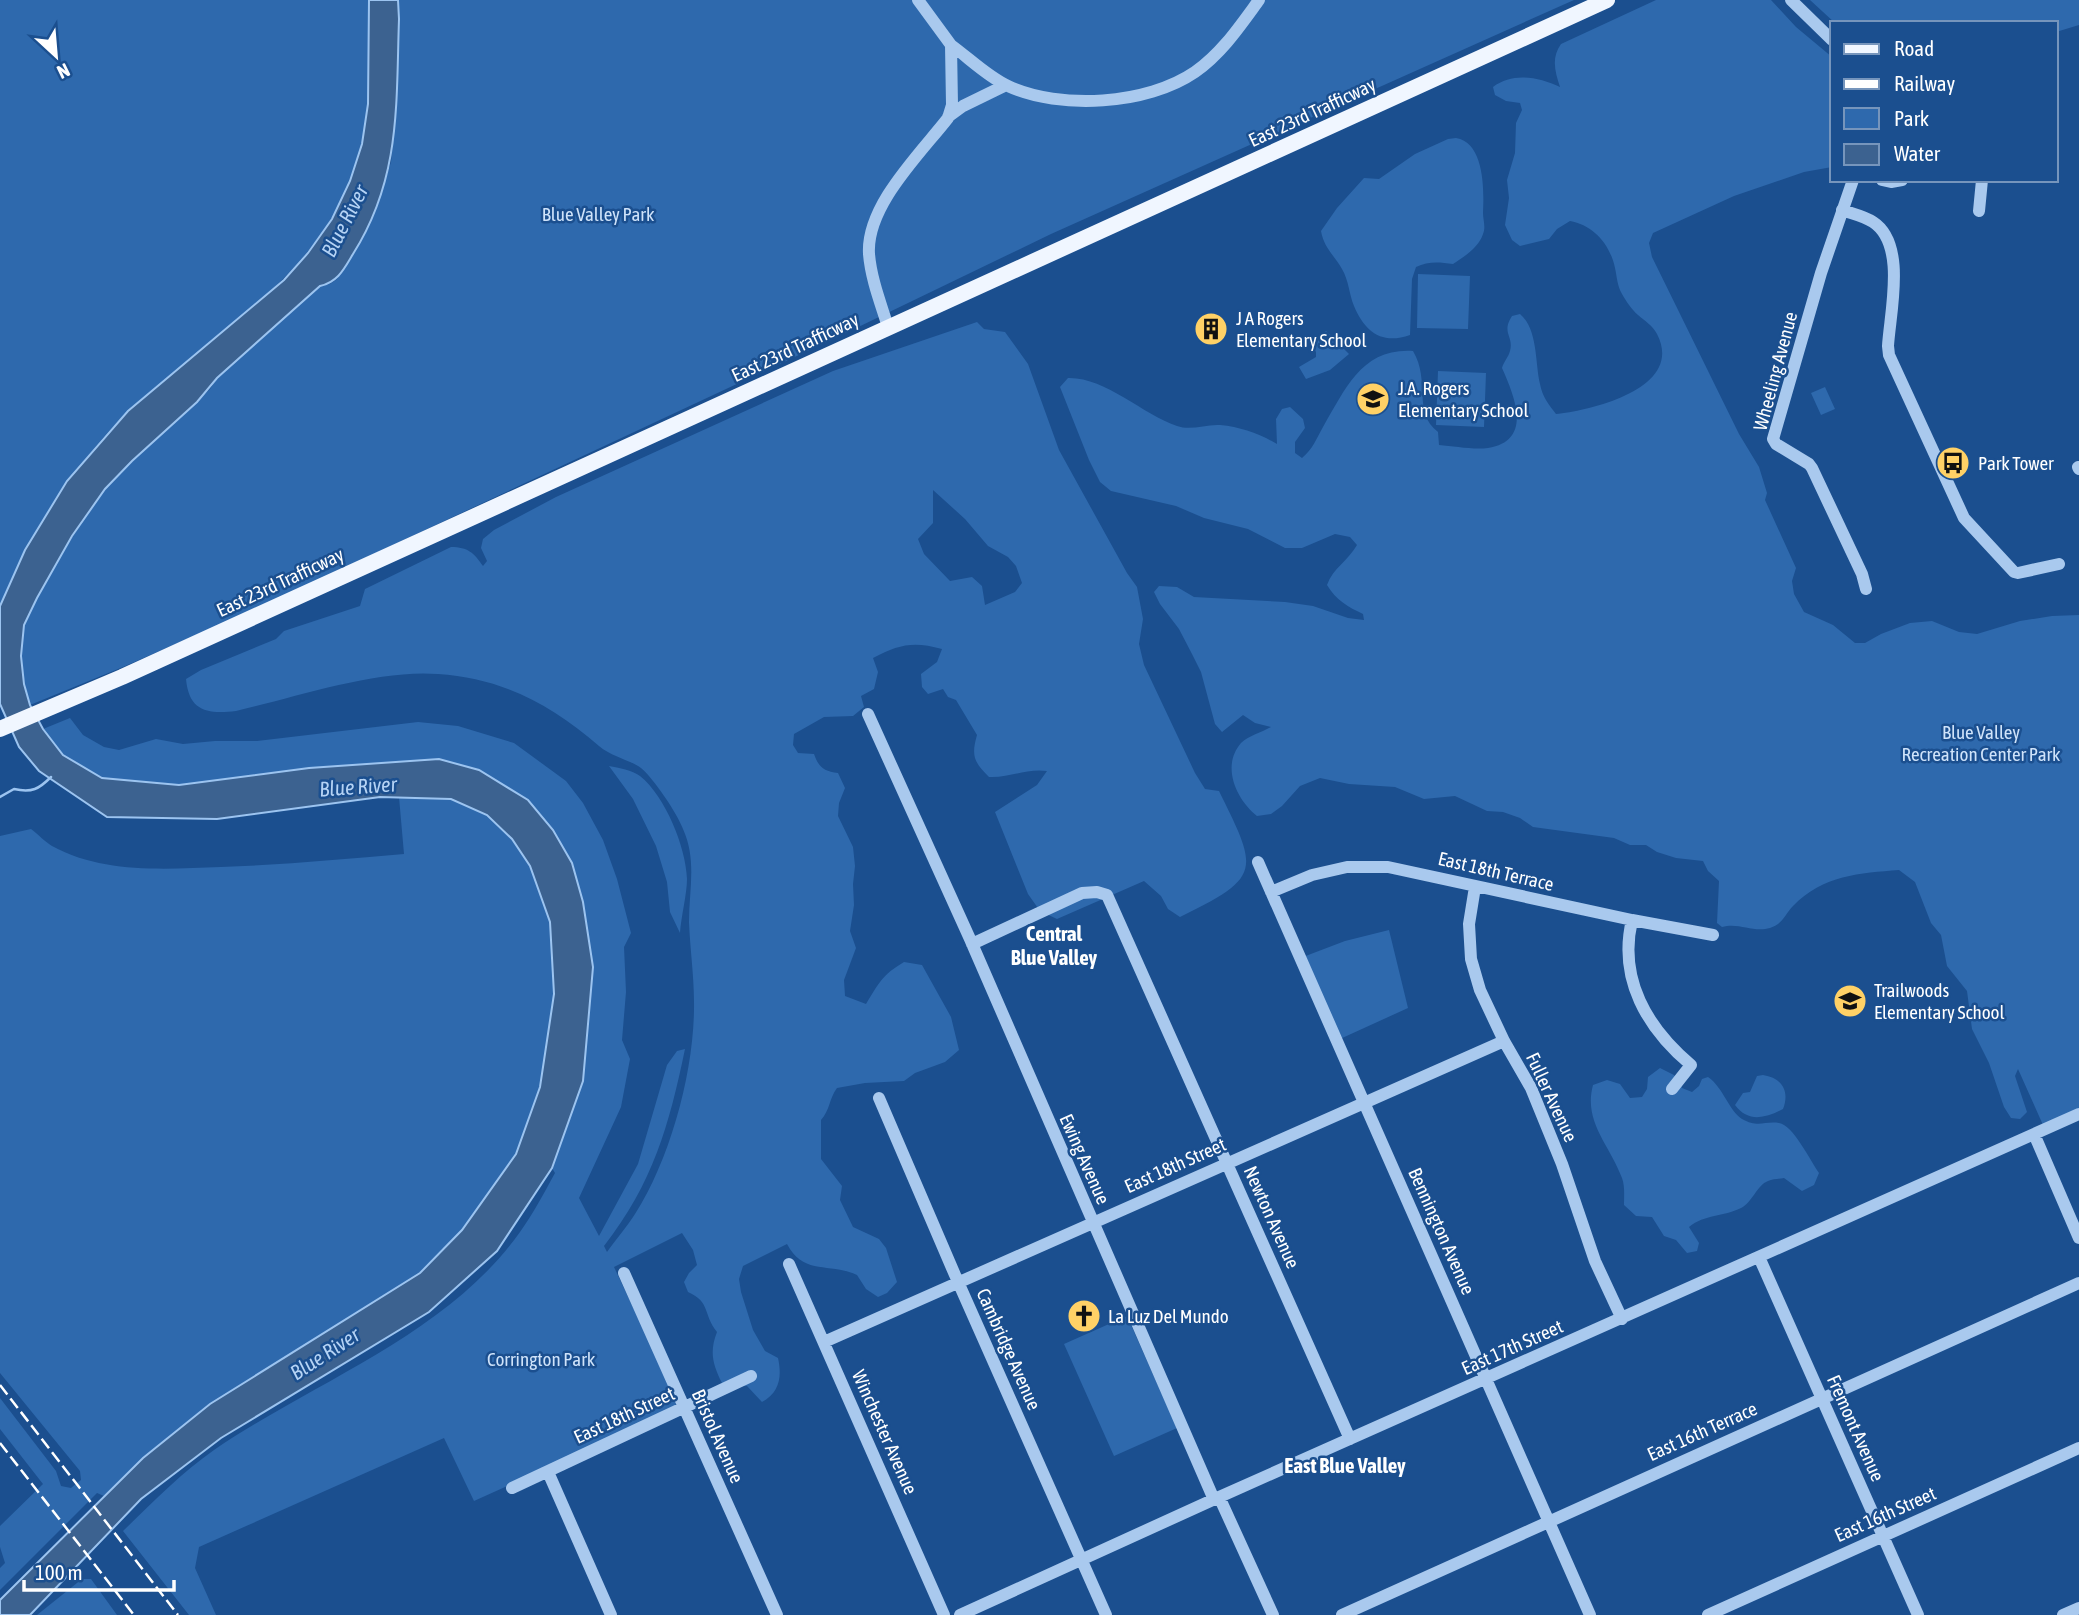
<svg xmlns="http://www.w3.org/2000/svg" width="2079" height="1615" font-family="'Asap Condensed',sans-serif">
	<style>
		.green { fill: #2e69ad; fill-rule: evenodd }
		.water { fill: #3c6290; stroke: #9cc4f0; stroke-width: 2 }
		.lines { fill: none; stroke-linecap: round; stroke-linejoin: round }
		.stream { stroke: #9cc4f0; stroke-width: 2.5 }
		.minor { stroke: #a9c9ee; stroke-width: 12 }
		.major { stroke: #f0f6ff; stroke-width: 16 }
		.rail { stroke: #fff; stroke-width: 2.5; stroke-dasharray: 12 5; stroke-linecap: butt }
		.labels { text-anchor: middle; stroke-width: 5; stroke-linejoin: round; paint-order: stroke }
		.street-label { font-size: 19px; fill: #fff; stroke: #1b4f8f }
		.park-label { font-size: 19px; fill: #cfe3fa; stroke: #1b4f8f }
		.poi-label { font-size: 19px; fill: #fff; stroke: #1b4f8f; text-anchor: start }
		.water-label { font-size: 21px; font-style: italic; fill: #b5d3f5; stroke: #1b4f8f }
		.neighbourhood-label { font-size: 21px; font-weight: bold; fill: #fff; stroke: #1b4f8f }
	</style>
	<rect width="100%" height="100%" fill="#1b4f8f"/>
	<!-- green -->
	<path class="green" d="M0,0H369C371,60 373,126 350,183C314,268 236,320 167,378C154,389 139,400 127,412C73,467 28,534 0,606Z
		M398,0H1574L1051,234L850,331L269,603L123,667L30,705C23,679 18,652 24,626C29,608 42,590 51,574C68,545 84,514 106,488C136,452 175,421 210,389L217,378L320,286L330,284L337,279L362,239L378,204L391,162L395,122Z
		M1656,0H1771L1796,27L1832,57V167L1804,172L1734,196L1653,233L1649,243L1652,257L1739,434L1759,467L1767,493L1765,500L1796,568L1792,581L1794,594L1804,612L1833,625L1855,643H1865L1881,634L1910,623L1932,621L1959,632L1977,634L2020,621L2052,616L2079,615V1109L2043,1125L2018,1069L2015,1076L2027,1112L2020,1119L2011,1118L2004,1107L1989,1063L1972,1029L1967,991L1947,966L1941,935L1931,923L1915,882L1899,870C1860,873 1823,875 1793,906C1785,914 1783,924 1770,928C1753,933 1739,922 1722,927L1717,923L1719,881L1708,871L1703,861L1676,858L1657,852L1646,845H1630L1614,838L1533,827L1520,818L1503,812L1487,811L1455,796L1424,799L1395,787L1349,784L1320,778L1300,786L1282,806L1271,814L1257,816C1236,799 1221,766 1241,743C1248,736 1262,732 1271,727L1255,723L1243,715L1222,732L1215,724L1201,672L1192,654L1179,629L1160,604L1154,592L1159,586L1177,587L1194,597L1285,602L1313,606L1348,618L1364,620L1363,614C1348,607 1336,600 1327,585C1333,568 1348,561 1357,545L1350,537L1335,534L1302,548H1285L1248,529L1204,518L1176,506L1111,491L1100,482L1089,460L1060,387L1068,378C1105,377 1142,414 1177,426C1191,431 1206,424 1220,425C1241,427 1260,434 1277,444L1276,419L1282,409L1290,407L1303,419L1305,428L1295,442V453L1302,458C1313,449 1316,439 1323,427C1346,388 1362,348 1413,351C1431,381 1412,412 1438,432L1439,445C1454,446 1473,450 1488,448C1534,441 1514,395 1502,368C1504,361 1508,358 1510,351C1514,336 1501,333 1512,316L1520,314C1538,329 1535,363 1540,384C1542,396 1549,405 1556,414C1592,410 1685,388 1657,334C1652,325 1645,321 1638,315C1632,310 1626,301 1622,294C1617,285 1617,277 1615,268C1610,244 1593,225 1570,221L1557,229L1549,239L1520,246L1512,240L1505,225L1509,198L1507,180L1515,153L1516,123L1522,110L1520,103L1506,101L1495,95L1493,87C1513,72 1538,77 1560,87C1555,72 1551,58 1561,44Z
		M1810,0H2079V25L2056,32V23H1835Z
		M1456,138C1485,143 1484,191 1483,213C1483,220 1486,227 1483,234C1479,247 1464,257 1453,264C1439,262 1428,261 1416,267L1412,279L1410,335C1382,345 1365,332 1354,306C1349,294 1349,281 1342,269C1334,255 1324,248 1321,231L1337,208L1364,178L1379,179L1415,154L1448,139Z
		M1418,274L1470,276L1468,329L1417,328Z
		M977,322L984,329L1005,332L1028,364L1059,450L1127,573L1137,587L1143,619L1139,644L1144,665L1195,773L1205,789L1219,791C1258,870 1263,877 1180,917L1168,909L1161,896L1144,881L1057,919L1040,911L1028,894L995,812L1037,785L1047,771C1027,768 1010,778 989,777C974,762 971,756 977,735L956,700L948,697L943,689L928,694L922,687L921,674L937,662L942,649C914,641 899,644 873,658L878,672L874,689L861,696L864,707L853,716L824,717L794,734L793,745L798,753L814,754C819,768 824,771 838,773L845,788L839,803L838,816L853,847L855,866L853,884L854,905L850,931L856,948L844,980L845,996L866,1004C879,983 882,975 904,962L922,965L951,1017L959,1050L945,1062L915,1073L904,1081L865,1083L837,1088C829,1099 830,1110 821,1120V1159L842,1186L840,1200L853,1227L879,1239L886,1248L897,1282L887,1293L878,1297L866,1289L857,1275C829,1262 804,1276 787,1244L743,1266L739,1279L741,1292L753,1330L765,1351L778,1358C782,1376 780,1392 762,1402L747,1386L722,1383C713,1365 709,1352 717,1332C703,1315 711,1302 688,1292L684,1282L689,1273L697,1265L693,1250L682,1233L614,1267L675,1396L676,1406L672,1411L474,1501L444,1438L199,1547L195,1568L216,1615H189L123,1531C152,1503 181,1473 214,1450C315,1381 447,1335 520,1232C533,1214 544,1193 555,1173L552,1168L583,1081L572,863L553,830L528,800L479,770L439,759L309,768L179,785L102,778L63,756L43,729L70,718L83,735L104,747L119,750L156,739L183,744L215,741H257L418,722L458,726L514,743L566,781L583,803L603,840L617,879L631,933L624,947L626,992L622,1040L630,1059L621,1107L579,1198L599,1236L638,1164L667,1065L677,1051L685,1049C669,1126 653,1183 604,1246L607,1252C616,1239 627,1227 635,1214C671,1158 695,1068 694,1002C694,975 690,949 689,922C689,890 697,860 683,829C677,813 654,779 641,768C630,760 612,757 599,746C552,705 502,678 438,674C378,669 296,697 236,711C208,714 189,712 186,679L201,670L276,639L284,631L360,606L365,589L451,547C468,547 474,553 483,566L487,561L481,548L483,539L494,530L556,497L833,371ZM933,490L965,519L988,546L1008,557L1016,566L1022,583L1015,592L985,605L982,586L972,577L950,581L924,554L918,539L933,523Z
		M1326,331L1349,354L1330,370L1306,379L1299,367L1316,357V352L1310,343Z
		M1438,371L1486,373L1484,427L1436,425Z
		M1825,387L1835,409L1821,415L1811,393Z
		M609,766C619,768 632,770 640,776C665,796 686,847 687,879C687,894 681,917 680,933L670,912L667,882L656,846L633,799Z
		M399,797L451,799L487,815L512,839L530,866L550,922L554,994L540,1087L516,1154L462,1230L420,1273L210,1404L143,1458L104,1496L97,1493L0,1590V1568L5,1563L0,1547V1526L43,1484L0,1429V1398L56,1471L61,1486L71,1488L81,1480L80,1471L0,1373V836L31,829C38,834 45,842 52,846C103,874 165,869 221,867C283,865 343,859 404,854Z
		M1389,930L1408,1008L1340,1039L1303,957L1345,941Z
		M1660,1068L1674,1075L1682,1088L1692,1092L1699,1086L1702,1079L1708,1077C1723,1087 1729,1111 1742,1119C1758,1128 1764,1121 1779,1123C1793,1125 1810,1160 1819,1173L1814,1185L1802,1191L1784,1178C1779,1179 1773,1179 1768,1181C1757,1185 1752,1203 1741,1208C1723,1217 1705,1214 1689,1227L1699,1243L1697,1251L1687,1253L1676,1240L1664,1236L1652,1217L1636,1216L1624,1205C1624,1196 1625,1186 1622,1178C1610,1145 1583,1122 1593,1085L1607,1080L1620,1084L1630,1098L1642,1097L1647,1089L1648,1077Z
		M1763,1075C1782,1078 1790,1091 1783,1109C1766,1118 1748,1123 1735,1105L1743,1093L1750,1092L1757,1076Z
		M1127,1316L1177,1428L1114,1456L1064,1344Z
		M82,1579H91L117,1615H37Z"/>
	<!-- water -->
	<path class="water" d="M369,0H398L399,19C396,105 401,178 353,254C344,269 338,282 320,286L217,378L197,402L132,461L105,489L72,536L37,598L24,625L21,656L24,684L30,705L43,729L63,755L102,778L179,785L309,768L439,759L479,770L528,800L553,830L572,863L583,902L593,967L583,1081L552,1168L497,1251L429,1312L221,1438L141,1499L30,1615H0V1600L143,1458L210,1404L420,1273L462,1230L516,1154L540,1087L554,994L550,922L530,866L512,839L487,815L451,799L380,797L217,819L107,817L39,771L19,747L0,704V606L25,550L67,481L128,411L284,280L308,253L332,219L350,181L362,144L368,104Z"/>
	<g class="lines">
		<!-- stream -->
		<path class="stream" d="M0,797L14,789C32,793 39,789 51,777"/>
		<!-- minor -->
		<path class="minor" d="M1791,0L1832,40
			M951,45C969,58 988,77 1008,86C1060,110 1147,105 1195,72C1222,53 1240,26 1259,0
			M948,117L963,106L1006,85
			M1853,180L1821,273L1773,439L1776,444L1809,464L1812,468L1862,574L1866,589
			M1882,180L1891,182L1902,180
			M1842,210C1853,214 1864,216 1873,222C1907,244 1890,312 1888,346L1889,355L1964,518L2014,572L2018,573L2059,564
			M1979,211L1982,180
			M888,327C881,304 871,279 869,254C866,206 920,154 948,118L952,105L951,45L918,0
			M2078,467L2079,469
			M868,714L970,939L1212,1495L1221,1501L1273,1615
			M1258,862L1590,1615
			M1475,887L1469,924L1471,959L1480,990L1504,1041L1531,1088L1562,1164L1595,1261L1622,1319
			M1271,892L1312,875L1347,867H1388L1632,920L1713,935
			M1632,920C1618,979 1647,1028 1691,1065L1672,1089
			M972,944L1082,893L1097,892L1107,895L1350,1439
			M879,1098L955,1275L1106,1615
			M2034,1134L2079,1238
			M1759,1257L1918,1615
			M789,1264L944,1615
			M624,1273L777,1615
			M824,1342L1504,1041
			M548,1472L611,1615
			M512,1488L751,1376
			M960,1615L1217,1498L2079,1114
			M1342,1615L2079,1283
			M1708,1615L2079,1448
			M2063,1615L2079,1608"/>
		<!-- major -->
		<path class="major" d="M0,729L122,677L1607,0"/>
		<!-- rail -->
		<path class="rail" d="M0,1385L178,1615
			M0,1443L134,1615"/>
	</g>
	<!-- icons -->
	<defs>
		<symbol id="building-disc" viewBox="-11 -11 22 22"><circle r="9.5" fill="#ffd166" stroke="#1b4f8f"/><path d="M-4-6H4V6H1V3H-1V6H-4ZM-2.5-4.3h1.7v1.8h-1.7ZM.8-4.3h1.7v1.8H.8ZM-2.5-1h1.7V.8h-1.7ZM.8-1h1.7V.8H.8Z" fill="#111"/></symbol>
		<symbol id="school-disc" viewBox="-11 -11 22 22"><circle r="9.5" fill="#ffd166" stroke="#1b4f8f"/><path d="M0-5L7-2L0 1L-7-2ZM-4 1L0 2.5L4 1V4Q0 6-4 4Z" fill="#111"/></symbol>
		<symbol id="bus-disc" viewBox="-11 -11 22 22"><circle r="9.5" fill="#ffd166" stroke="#1b4f8f"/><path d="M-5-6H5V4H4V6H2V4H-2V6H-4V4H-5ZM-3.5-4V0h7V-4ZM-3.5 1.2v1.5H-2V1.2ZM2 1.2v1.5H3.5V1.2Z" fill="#111"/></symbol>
		<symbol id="church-disc" viewBox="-11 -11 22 22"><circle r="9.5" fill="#ffd166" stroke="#1b4f8f"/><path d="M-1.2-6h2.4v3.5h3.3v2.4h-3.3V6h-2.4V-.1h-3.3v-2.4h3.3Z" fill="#111"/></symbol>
	</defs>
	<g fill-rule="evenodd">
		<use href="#building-disc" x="1192" y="310" width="38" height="38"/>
		<use href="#school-disc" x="1354" y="380" width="38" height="38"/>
		<use href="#bus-disc" x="1934" y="444" width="38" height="38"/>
		<use href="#school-disc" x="1831" y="982" width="38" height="38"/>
		<use href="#church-disc" x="1065" y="1297" width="38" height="38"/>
	</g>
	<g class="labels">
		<!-- street labels -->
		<g class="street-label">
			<text transform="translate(1312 112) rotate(-25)" y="7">East 23rd Trafficway</text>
			<text transform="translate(795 347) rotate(-25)" y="7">East 23rd Trafficway</text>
			<text transform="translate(1775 371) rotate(-75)" y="7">Wheeling Avenue</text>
			<text transform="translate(280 582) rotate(-25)" y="7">East 23rd Trafficway</text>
			<text transform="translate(1496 871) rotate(13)" y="7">East 18th Terrace</text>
			<text transform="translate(1552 1097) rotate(65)" y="7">Fuller Avenue</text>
			<text transform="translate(1085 1159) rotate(66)" y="7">Ewing Avenue</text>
			<text transform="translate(1175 1165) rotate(-24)" y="7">East 18th Street</text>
			<text transform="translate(1272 1217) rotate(66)" y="7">Newton Avenue</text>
			<text transform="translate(1442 1231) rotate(66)" y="7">Bennington Avenue</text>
			<text transform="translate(1512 1347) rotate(-24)" y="7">East 17th Street</text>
			<text transform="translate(1009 1349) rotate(66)" y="7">Cambridge Avenue</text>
			<text transform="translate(624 1415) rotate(-25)" y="7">East 18th Street</text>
			<text transform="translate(1856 1428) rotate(66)" y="7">Fremont Avenue</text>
			<text transform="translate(1702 1431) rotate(-24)" y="7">East 16th Terrace</text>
			<text transform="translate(885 1432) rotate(66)" y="7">Winchester Avenue</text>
			<text transform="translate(718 1436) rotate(66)" y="7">Bristol Avenue</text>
			<text transform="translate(1885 1514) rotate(-24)" y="7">East 16th Street</text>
		</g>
		<!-- park labels -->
		<g class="park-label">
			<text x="598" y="221">Blue Valley Park</text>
			<text x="1981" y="739">Blue Valley<tspan x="1981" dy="22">Recreation Center Park</tspan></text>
			<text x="541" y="1366">Corrington Park</text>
		</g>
		<!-- poi labels -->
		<g class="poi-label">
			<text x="1236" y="325">J A Rogers<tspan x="1236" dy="22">Elementary School</tspan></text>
			<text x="1398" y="395">J.A. Rogers<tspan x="1398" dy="22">Elementary School</tspan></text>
			<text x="1978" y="470">Park Tower</text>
			<text x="1874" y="997">Trailwoods<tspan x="1874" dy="22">Elementary School</tspan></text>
			<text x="1108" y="1323">La Luz Del Mundo</text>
		</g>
		<!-- water labels -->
		<g class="water-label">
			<text transform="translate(345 221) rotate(-63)" y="7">Blue River</text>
			<text transform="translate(358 787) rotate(-4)" y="7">Blue River</text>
			<text transform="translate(325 1354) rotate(-33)" y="7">Blue River</text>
		</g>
		<!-- neighbourhood labels -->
		<g class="neighbourhood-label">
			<text x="1054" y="941">Central<tspan x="1054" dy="24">Blue Valley</tspan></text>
			<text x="1345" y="1473">East Blue Valley</text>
		</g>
	</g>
	<!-- legend -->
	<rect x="1830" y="21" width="228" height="161" fill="#1b4f8f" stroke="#7695bc" stroke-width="2"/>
	<rect x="1844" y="44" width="35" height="10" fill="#f0f6ff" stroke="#7695bc" stroke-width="2"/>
	<text x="1894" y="56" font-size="21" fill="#ffffff">Road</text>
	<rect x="1844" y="79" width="35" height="10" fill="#ffffff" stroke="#7695bc" stroke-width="2"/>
	<text x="1894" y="91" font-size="21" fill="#ffffff">Railway</text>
	<rect x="1844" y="108" width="35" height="21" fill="#2e69ad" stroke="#7695bc" stroke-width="2"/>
	<text x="1894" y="126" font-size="21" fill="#ffffff">Park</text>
	<rect x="1844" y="144" width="35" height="21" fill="#3c6290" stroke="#7695bc" stroke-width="2"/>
	<text x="1894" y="161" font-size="21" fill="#ffffff">Water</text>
	<!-- north arrow -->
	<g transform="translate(56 56) rotate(154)" stroke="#1b4f8f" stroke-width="5" paint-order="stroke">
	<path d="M0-5L12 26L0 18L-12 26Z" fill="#ffffff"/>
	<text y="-10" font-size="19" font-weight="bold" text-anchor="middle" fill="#ffffff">N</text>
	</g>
	<!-- scale -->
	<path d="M24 1580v10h150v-10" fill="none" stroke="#ffffff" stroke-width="3.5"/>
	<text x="35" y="1580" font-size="21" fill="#ffffff" stroke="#1b4f8f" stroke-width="5" paint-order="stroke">100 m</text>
</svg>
